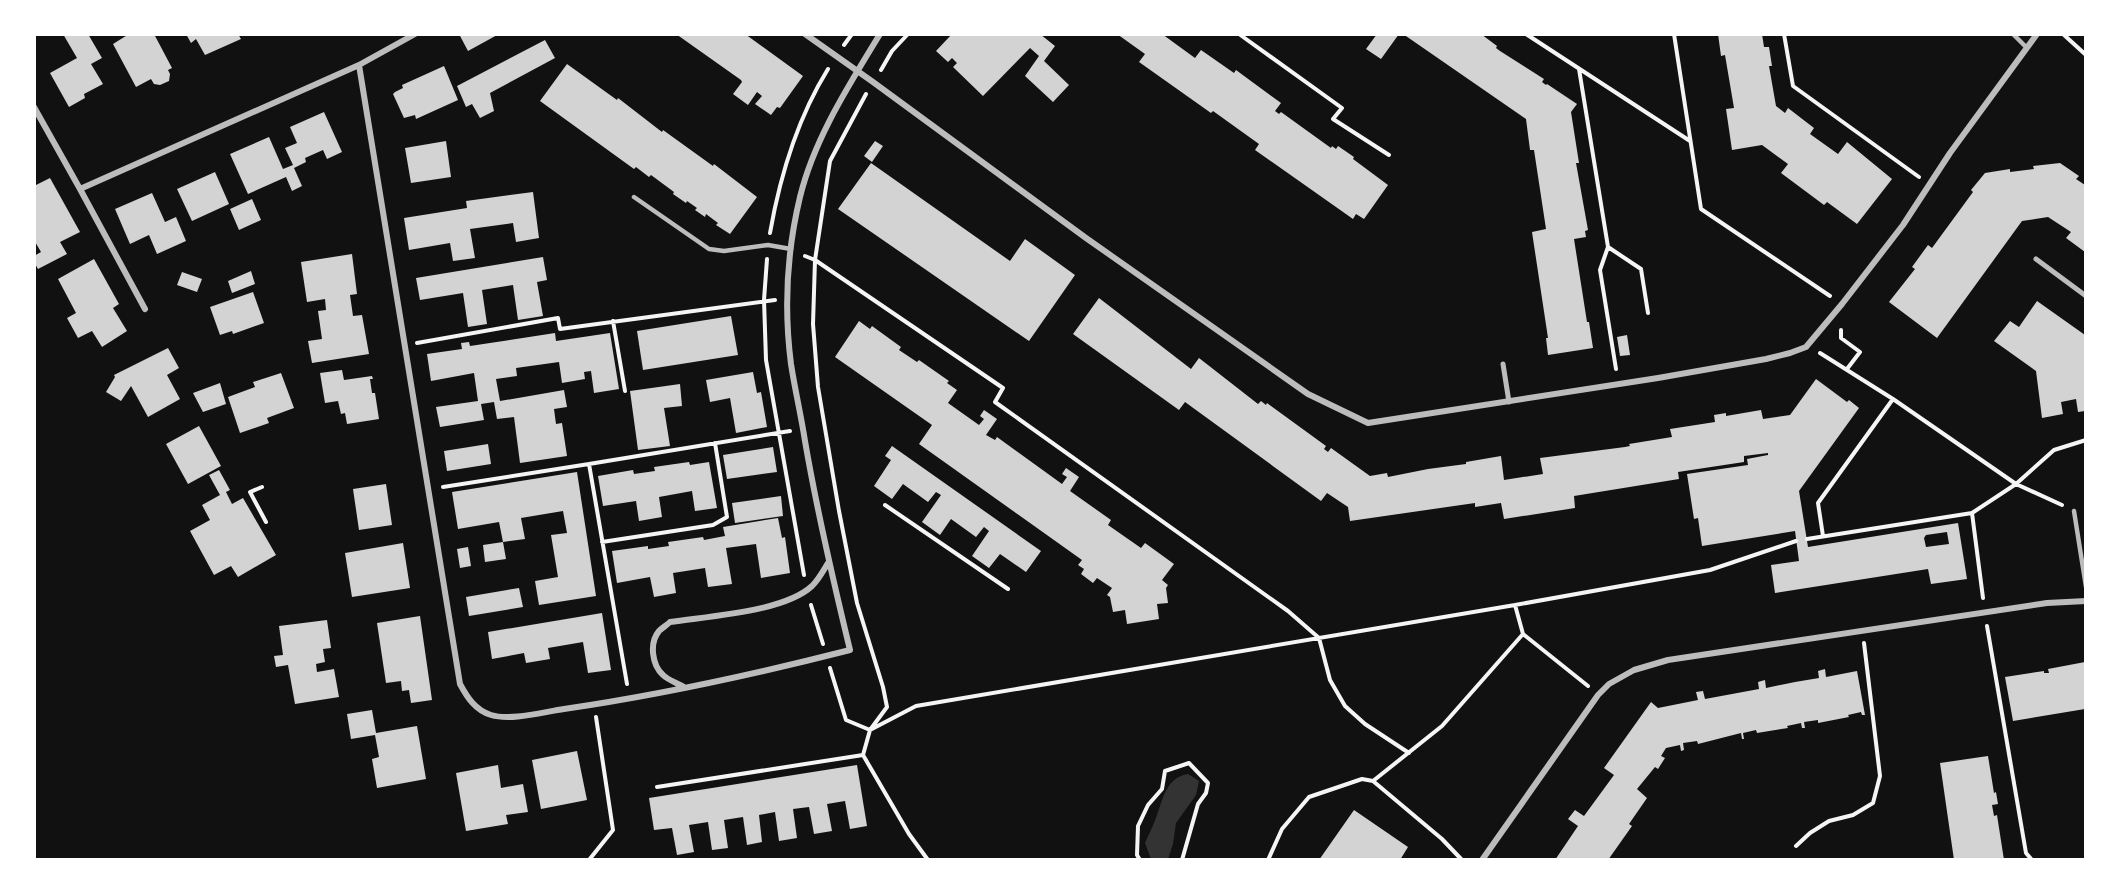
<svg xmlns="http://www.w3.org/2000/svg" width="2120" height="894" font-family="Lato,sans-serif">
	<style>
		.water { fill: #333 }
		.building { fill: #d3d3d3; fill-rule: evenodd }
		.lines { fill: none; stroke-linecap: round; stroke-linejoin: round }
		.path { stroke: #f5f5f5; stroke-width: 4 }
		.service { stroke: #bcbcbc; stroke-width: 4.5 }
		.pedestrian { stroke: #bcbcbc; stroke-width: 5 }
		.minor { stroke: #bcbcbc; stroke-width: 6 }
	</style>
	<rect width="100%" height="100%" fill="#111"/>
	<!-- water -->
	<path class="water" d="M1188,774L1199,781L1196,795L1176,823L1173,844L1168,859H1151L1145,843C1149,834 1154,824 1157,815C1163,798 1167,777 1188,774Z"/>
	<!-- building -->
	<path class="building" d="M63,34H88L102,58L91,64L103,84L84,94L85,98L69,107L50,73L77,58Z
		M129,34H154L172,68L168,70L170,74L169,81L160,85L154,84L151,79L136,87L113,44Z
		M186,34H238L241,39L205,55L196,39L191,43Z
		M459,34H499L468,51Z
		M676,34H745L803,76L780,108L777,107L771,115L755,104L762,96L757,92L748,105L733,94L742,82L741,80Z
		M952,34H1040L1055,46L1044,61L1069,85L1053,102L1025,76L1039,56L1030,48L983,96L953,67L957,63L952,58L948,62L936,51Z
		M1117,34H1162L1195,58L1201,50L1234,73L1236,70L1281,103L1275,111L1279,114L1281,112L1331,148L1332,146L1336,149L1338,146L1354,157L1353,159L1388,185L1364,219L1356,214L1353,219L1255,150L1259,144L1213,111L1211,113L1139,62L1145,54Z
		M1377,34H1399L1381,59L1366,49Z
		M1403,34H1481L1497,46L1496,48L1500,51L1544,79L1542,82L1546,85L1547,84L1577,104L1571,112L1579,163H1576L1588,230L1585,231L1586,237L1574,239L1587,322H1589L1593,348L1548,355L1546,338H1548L1532,232L1546,229L1534,150H1530L1526,119Z
		M1718,34H1762L1764,47H1769L1772,66H1769L1776,106L1785,113L1788,108L1814,128L1810,134L1838,154L1847,142L1892,179L1857,224L1827,202L1824,205L1781,173L1788,164L1762,145L1732,150L1726,109L1734,108L1725,55L1721,56Z
		M545,40L555,58L490,93L494,111L480,118L472,104L466,107L457,86Z
		M567,64L617,100L618,98L662,132L663,130L713,166L714,164L757,197L730,234L716,225L718,223L706,214L705,217L695,210L697,208L687,201L686,203L673,194L674,192L651,175L649,177L636,167L634,169L540,101Z
		M444,66L458,100L416,119L415,115L404,118L393,94L395,92L403,88L402,85Z
		M324,112L342,152L327,159L323,150L305,158L306,162L294,168L302,186L292,191L286,177L248,194L230,154L269,137L283,169L293,165L285,148L297,143L290,127Z
		M446,141L451,177L411,183L405,148Z
		M875,141L883,146L872,162L864,156Z
		M871,163L1010,261L1025,239L1075,275L1029,341L838,209Z
		M2060,163L2079,176L2076,179L2085,185V252L2066,238L2071,232L2048,217L2022,221L1937,338L1889,302L1915,269L1912,267L1928,245L1932,248L1973,192L1971,190L1985,173L2010,169V172L2034,169L2033,166Z
		M215,172L229,204L192,221L177,189Z
		M50,178L80,232L60,242L67,254L38,269L34,262V256L41,252L34,240V186Z
		M533,192L539,238L516,242L513,223L470,229L475,258L453,261L450,243L409,250L404,218L467,208L466,201Z
		M152,193L165,222L176,217L186,241L157,254L149,235L130,244L115,209Z
		M252,199L261,220L239,230L230,209Z
		M352,254L357,294L350,295L353,316L362,315L369,354L312,363L308,341L322,339L318,311L326,310L325,299L307,302L301,262Z
		M543,257L547,280L537,282L543,316L518,320L513,285L482,290L487,324L468,327L463,293L420,300L416,278Z
		M94,259L119,304L113,308L127,331L102,347L92,331L78,338L67,318L76,313L58,279Z
		M251,271L255,284L232,293L228,281Z
		M182,272L202,279L197,292L177,285Z
		M253,292L264,323L233,334L232,331L220,335L210,307Z
		M1099,298L1191,369L1199,358L1258,404L1261,401L1266,405L1267,403L1326,446L1324,449L1328,452L1331,448L1370,476L1387,473L1388,477L1428,469L1466,464V462L1501,456L1504,480L1543,474L1540,458L1625,447L1630,446L1629,444L1672,437L1670,429L1715,422L1714,415L1726,413V416L1761,410L1763,419L1790,415L1816,379L1847,402L1849,400L1859,408L1799,491L1808,547L1958,523L1967,579L1931,584L1928,569L1775,593L1771,565L1799,561L1795,531L1702,546L1698,518L1694,519L1687,474L1748,465L1747,459L1768,455V453L1744,456V462L1678,472L1679,479L1574,496L1575,508L1504,519L1501,503L1475,507V503L1350,521L1348,507L1327,493L1321,501L1185,402L1179,410L1073,334ZM1947,532L1949,544L1926,547L1924,538L1926,535Z
		M2037,301L2085,335V411L2078,412L2076,399L2061,402L2063,414L2042,418L2036,371L1994,341L2010,321L2019,327Z
		M731,316L738,355L643,370L637,331Z
		M859,321L870,329L872,326L901,347L899,350L917,362L919,360L949,381L947,383L957,390L948,403L979,425L984,419L980,416L984,410L997,419L986,435L995,440L997,437L1062,484L1067,477L1062,474L1066,468L1079,477L1070,491L1111,520L1108,525L1141,548L1145,543L1174,564L1162,580L1168,585L1166,588L1168,603L1157,604L1159,619L1127,624L1125,610L1113,612L1110,597L1107,595L1112,588L1097,578L1093,583L1081,574L1084,569L1078,565L1082,560L919,444L932,425L835,357Z
		M555,333L556,341L610,333L619,389L594,393L591,371L584,372L585,379L562,383L559,362L516,368L517,376L496,379L500,401L564,390L567,407L554,409L556,424L562,423L567,456L520,463L514,417L497,419L494,402L481,404L484,420L440,427L436,407L478,401L474,373L431,381L427,354L462,349L461,343L469,342L470,346Z
		M1627,335L1630,355L1620,356L1617,337Z
		M168,348L179,368L167,375L180,399L148,417L131,386L121,401L106,392L115,377L114,375Z
		M342,370L344,380L372,376L373,379H370L372,393H375L379,419L347,424L345,413L341,414L338,401L325,403L320,373Z
		M753,372L757,393L761,392L767,427L736,433L730,398L710,402L706,380Z
		M281,373L294,408L267,418L269,423L240,433L228,397L255,387L253,382Z
		M220,383L226,404L203,412L193,393Z
		M680,384L682,406L664,408L670,446L638,450L630,391Z
		M199,426L221,466L188,484L166,444Z
		M488,444L491,464L447,471L444,451Z
		M892,446L1041,551L1026,572L1000,554L989,568L972,556L989,531L984,527L976,537L951,519L940,535L922,522L941,495L936,492L928,502L903,484L892,499L874,486L891,460L885,456Z
		M773,447L777,472L727,479L723,455Z
		M689,462L690,465L709,462L717,508L695,511L692,491L659,497L662,517L639,521L636,501L603,506L598,476L633,470L634,474L655,471L654,467Z
		M219,470L230,490L226,492L232,504L243,498L276,555L238,577L231,566L214,575L190,531L210,520L202,505L220,495L209,475Z
		M577,472L596,596L539,605L535,581L558,577L551,535L567,533L563,511L521,518L525,539L503,542L499,522L458,529L452,492Z
		M386,484L392,525L359,530L353,489Z
		M781,496L783,516L735,523L732,503Z
		M778,518L782,538L785,537L790,573L761,578L756,544L726,548L732,584L708,587L705,568L673,573L676,593L654,597L650,577L617,583L612,551L648,546V549L669,546L668,542L703,537L704,540L725,536L723,527Z
		M503,542L506,559L485,562L483,545Z
		M403,543L410,588L352,597L345,553Z
		M468,547L471,566L460,568L457,549Z
		M519,588L523,607L469,616L466,597Z
		M602,613L611,670L588,673L583,642L548,648L550,659L526,663L524,653L492,659L488,632Z
		M420,616L432,700L411,703L409,690L402,691L401,681L386,683L377,623Z
		M327,620L331,648L323,649L325,662L316,664L317,672L334,669L339,697L295,704L288,665L276,667L274,656L283,655L279,626Z
		M2085,662V709L2013,721L2005,677L2044,671V673H2049L2048,669Z
		M1825,669L1826,677L1857,671L1865,715H1862L1861,712L1848,715L1849,717L1818,723V720L1804,722L1805,728H1802L1801,723L1787,726L1788,728L1757,733L1756,730L1743,733L1744,739H1742L1741,733L1698,744L1697,741L1683,743L1684,750L1681,751L1680,745L1666,748L1661,756L1665,758L1658,769L1655,767L1637,789L1647,798L1629,824L1632,826L1608,860H1555L1578,826L1568,819L1575,810L1584,816L1614,775L1604,768L1651,702L1658,708L1698,700L1696,692L1703,691L1705,699L1759,689L1758,682L1765,680L1766,688L1795,682L1819,678L1818,671Z
		M372,710L376,733L417,726L426,779L377,788L372,759L379,757L375,735L351,739L347,714Z
		M577,751L587,800L541,809L532,760Z
		M1988,756L1994,793L1996,792L1998,804L1992,805L1994,816L1997,815L2004,860H1954L1940,763Z
		M498,765L501,788L523,784L528,812L506,815L508,824L466,831L456,773Z
		M857,765L867,826L850,829L845,801L827,804L832,831L814,834L809,807L793,809L797,838L779,841L775,812L759,815L762,842L747,845L743,817L724,820L728,848L712,850L708,822L689,825L694,852L677,855L672,828L654,830L649,798Z
		M1354,810L1408,847L1400,860H1319Z"/>
	<g class="lines">
		<!-- path -->
		<path class="path" d="M1239,34L1342,108L1333,119L1389,155
			M1526,34L1690,141
			M1674,34L1701,209L1830,296
			M1784,34L1793,86L1919,177
			M2063,34L2086,55
			M844,45L852,34
			M1579,69L1608,247L1600,270L1616,369
			M881,70L892,51L908,34
			M866,94L830,161L815,260L813,324L818,387L839,511L857,603L883,687L887,707L870,730L863,755L909,834L928,860
			M770,233C780,176 797,119 828,69
			M1608,247L1641,269L1648,313
			M805,256L815,260L1003,388L995,402L1288,611L1319,638L1330,680L1345,706L1365,724L1409,753
			M767,259L764,300L766,360L804,575
			M613,321L625,391
			M1841,330V338L1860,352L1847,369
			M417,343L558,318L560,329L775,300
			M1820,353L1893,399L2016,484L2062,505
			M262,487L250,492L266,522
			M443,487L589,464
			M885,505L1008,589
			M1972,513L1983,598
			M1823,536L1818,503L1893,399
			M1807,539L1972,513L2016,484L2054,450L2086,440
			M602,542L713,525L727,517L715,443
			M811,605L823,644
			M1515,605L1523,634L1588,686
			M1987,626L2026,853L2032,860
			M830,668L846,720L870,730
			M627,684L589,464L790,431
			M870,730L916,706L1515,605L1710,570L1796,541
			M1373,781L1442,839L1462,860
			M657,787L863,755
			M1796,846L1810,833L1829,821L1853,815L1873,803L1880,776L1864,643
			M589,860L613,830L596,717
			M1140,860L1137,855L1138,826L1148,805L1162,789L1165,771L1189,763L1208,783L1206,793L1198,804L1182,860
			M1268,860L1282,829L1309,797L1362,779L1373,781L1442,726L1523,634"/>
		<!-- service -->
		<path class="service" d="M2013,34L2027,48
			M634,197L709,249L724,251L768,245L791,249
			M2074,511L2086,587"/>
		<!-- pedestrian -->
		<path class="pedestrian" d="M2036,259L2086,296
			M1503,364L1509,402"/>
		<!-- minor -->
		<path class="minor" d="M805,34L873,82L1086,238L1308,394L1368,423L1658,378L1766,359L1790,353L1806,347L1842,304L1903,225L1950,153L2037,34
			M359,65L460,684C467,697 475,710 491,715C511,721 543,712 564,709C660,695 756,674 850,650C833,580 817,511 805,441C801,415 795,390 791,364C784,310 787,251 800,197C814,139 849,85 880,34
			M34,107L80,189
			M145,309L80,189L359,65L415,34
			M684,687C677,683 668,680 663,675C652,665 649,643 659,631C662,628 667,625 670,622C709,616 784,612 812,586C819,579 823,571 828,563
			M1482,860L1598,695L1609,684L1634,670L1668,660L2047,603L2086,601"/>
	</g>
	<!-- border -->
	<rect width="2120" height="894" fill="none" stroke="#ffffff" stroke-width="72"/>
</svg>
